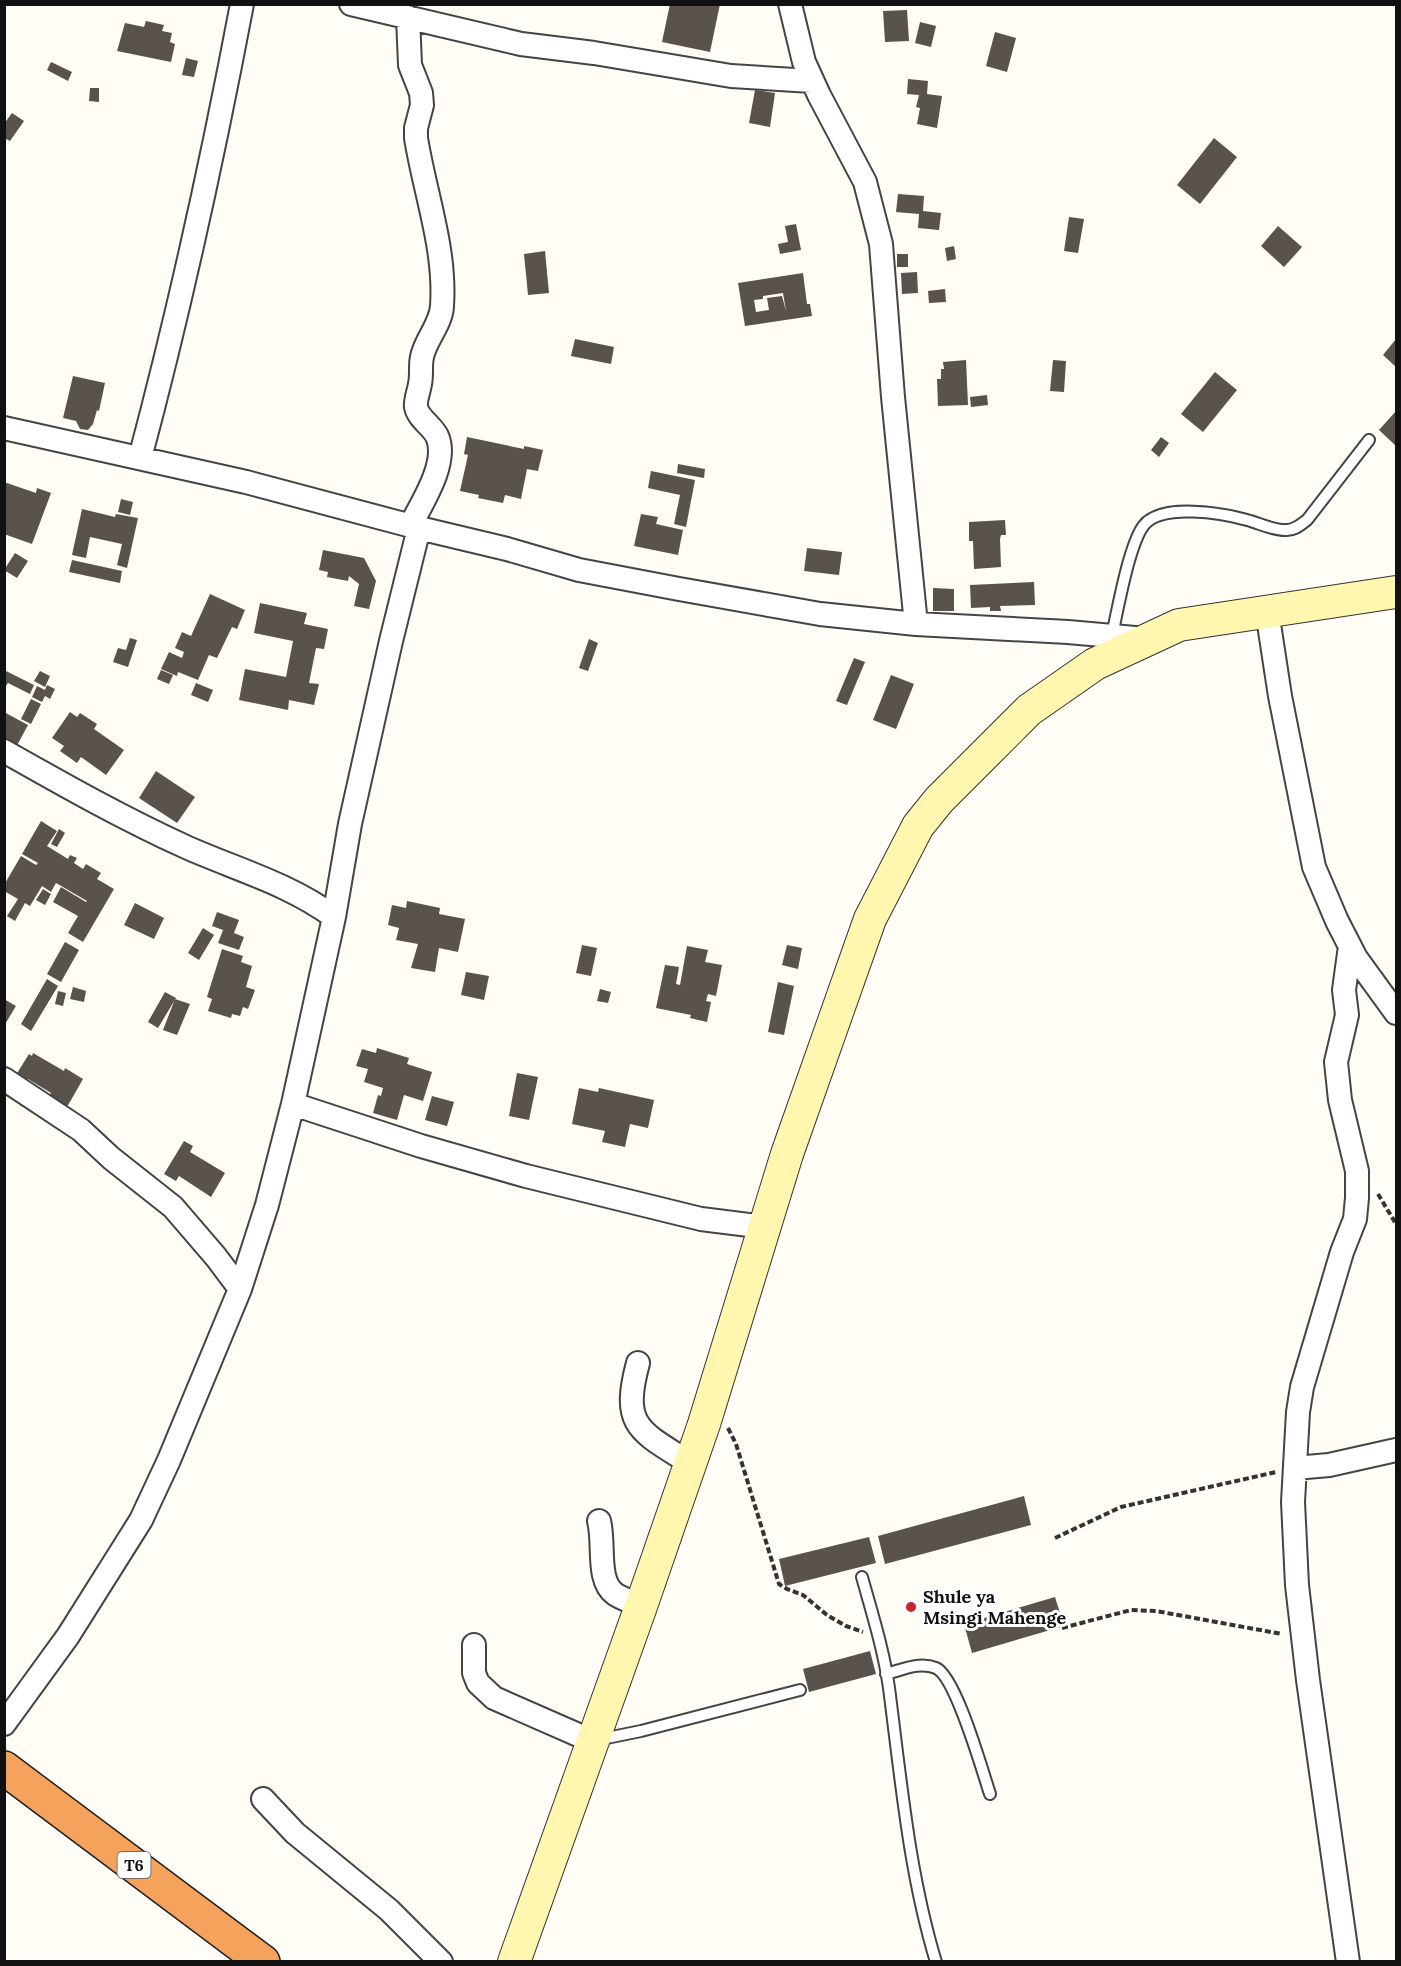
<svg xmlns="http://www.w3.org/2000/svg" width="1401" height="1966" font-family="Lora,serif">
	<style>
		.building { fill: #5a524d; fill-rule: evenodd }
		.lines { fill: none; stroke-linecap: round; stroke-linejoin: round }
		.lane-casing { stroke: #444; stroke-width: 14 }
		.street-casing { stroke: #444; stroke-width: 26 }
		.secondary-casing { stroke: #333; stroke-width: 34 }
		.highway-casing { stroke: #222; stroke-width: 36 }
		.path { stroke: #333; stroke-width: 4; stroke-dasharray: 6 3; stroke-linecap: butt }
		.lane { stroke: #fff; stroke-width: 10 }
		.street { stroke: #fff; stroke-width: 22 }
		.secondary { stroke: #fff6b0; stroke-width: 32 }
		.highway { stroke: #f5a25d; stroke-width: 33 }
		.poi-dot { fill: #c4262e; stroke: #fff; stroke-width: 2 }
		.labels { text-anchor: middle; stroke-width: 6; stroke-linejoin: round; paint-order: stroke }
		.shield { fill: #fff; stroke: #585858; stroke-width: 1.5 }
		.shield-label { font-size: 16px; font-weight: bold; fill: #111 }
		.poi-label { font-size: 18px; font-weight: bold; fill: #111; stroke: #fff; text-anchor: start }
	</style>
	<rect width="100%" height="100%" fill="#fffdf5"/>
	<!-- building -->
	<path class="building" d="M670,4H720L710,52L662,42Z
		M907,10L909,41L885,42L883,11Z
		M146,21L164,25L162,31L172,33L170,42L175,44L171,62L117,51L125,23L144,27Z
		M920,22L936,26L931,47L915,43Z
		M995,32L1016,38L1007,72L986,66Z
		M186,58L198,61L194,77L182,75Z
		M51,62L72,72L68,81L47,70Z
		M908,79L928,81L927,94L942,96L937,128L917,124L920,108L916,107L919,95L907,94Z
		M90,88H99V102L89,101Z
		M755,90L775,93L770,127L749,123Z
		M12,113L24,121L10,141L4,138V124Z
		M1214,138L1237,157L1200,204L1177,185Z
		M898,194L924,196L923,211L941,213L939,230L918,228L919,214L896,212Z
		M1069,217L1084,219L1078,253L1064,251Z
		M796,224L801,250L780,254L778,244L788,242L785,226Z
		M1278,226L1302,247L1284,267L1261,246Z
		M954,246L956,259L947,261L945,248Z
		M545,251L549,293L528,295L524,254Z
		M897,254H908V267H897Z
		M917,272L918,293L902,294L901,273Z
		M803,273L807,304H810L812,316L745,326L738,283ZM783,293L786,311L782,296L767,298L769,310L756,312L754,300L763,299V296Z
		M945,289L946,302L929,303L928,291Z
		M575,339L614,347L611,364L571,356Z
		M1396,339V367L1383,355Z
		M966,360L968,405L938,406L937,379H941V369H944L943,362Z
		M1053,360L1066,361L1064,392L1050,391Z
		M1215,372L1237,390L1203,432L1181,414Z
		M73,376L105,383L99,411L97,410L93,424L88,430L80,429L76,421L63,418Z
		M987,395L988,405L971,407L970,397Z
		M1396,411V446L1379,430Z
		M467,437L524,449V446L543,450L538,471L527,469L521,499L505,495L503,503L478,498L479,495L460,491L468,455L464,454Z
		M1161,437L1169,443L1159,457L1151,450Z
		M678,464L705,469L704,478L677,473Z
		M651,471L695,480L686,527L674,524L680,495L648,488Z
		M4,482L36,493L37,488L51,493L32,544L4,534Z
		M121,499L133,502L130,515L118,512Z
		M82,509L115,517L116,514L138,518L127,568L117,565L122,544L90,537L86,558L72,555Z
		M641,514L658,517L656,524L683,530L678,555L634,546Z
		M1005,520L1006,535H1001L1000,539L1001,567L974,569L973,541H969V522Z
		M807,548L842,552L839,575L804,571Z
		M323,550L364,558L376,581L369,609L354,606L359,584L349,576L348,581L327,577L328,572L319,570Z
		M15,553L28,561L17,578L4,570Z
		M72,560L122,571L120,583L69,572Z
		M1034,582L1035,605L1000,606L1001,611H990V607L971,608L970,585Z
		M933,588L954,589V611H933Z
		M210,594L245,610L237,629L232,627L217,658L209,655L198,680L178,672L177,676L161,669L169,652L182,658L184,652L175,648L182,632L191,636Z
		M260,603L307,613L304,624L328,629L324,649L316,648L309,683L319,684L314,705L289,700L288,710L239,700L245,669L286,677L293,641L254,633Z
		M130,638L137,640L128,667L113,662L118,648L126,650Z
		M589,639L598,643L588,671L579,668Z
		M854,658L865,662L847,705L836,701Z
		M4,670L34,685L30,694L8,683L4,689Z
		M161,670L173,675L169,684L157,679Z
		M40,671L50,676L45,687L34,681Z
		M891,675L914,684L896,729L873,720Z
		M196,683L213,690L208,702L191,695Z
		M47,685L55,689L50,699L45,696L42,702L32,697L37,686L45,690Z
		M31,699L41,704L31,724L21,719Z
		M4,712L28,725L14,751L4,745Z
		M70,712L77,717L80,713L97,724L94,729L124,750L106,775L81,757L77,763L60,751L64,746L52,738Z
		M156,771L195,797L177,823L139,798Z
		M41,821L57,831L47,846L68,859L70,855L77,858L74,863L83,869L86,864L101,873L97,879L114,889L83,942L68,933L78,916L53,902L61,887L86,902L87,901L56,883L51,892L42,886L30,906L25,903L15,921L7,916L18,899L4,891V885L21,856L36,865L38,863L22,854Z
		M59,829L65,833L57,847L51,844Z
		M43,889L51,894L45,905L36,900Z
		M407,901L440,908L439,914L465,919L458,952L439,948L435,972L411,968L418,944L396,940L399,928L388,925L392,905L406,908Z
		M135,903L164,918L154,939L124,925Z
		M217,912L239,920L234,933L244,937L239,950L218,943L223,930L212,926Z
		M203,928L214,935L199,960L188,953Z
		M65,942L79,950L61,982L47,974Z
		M582,945L597,948L591,976L576,973Z
		M787,945L802,948L798,969L782,965Z
		M687,946L708,950L705,962L722,965L716,996L708,994L706,1001L711,1002L707,1022L690,1018L691,1015L656,1008L665,965L679,967L676,984L680,985Z
		M222,949L243,956L241,962L252,966L246,987L255,990L248,1009L243,1007L240,1016L232,1014L231,1018L208,1011L212,999L207,997Z
		M466,972L489,976L484,1000L461,995Z
		M47,979L58,986L31,1031L21,1024Z
		M778,982L794,986L784,1035L768,1032Z
		M73,987L86,991L84,1002L70,999Z
		M600,989L611,992L608,1003L597,1001Z
		M58,991L66,993L63,1006L55,1004Z
		M165,992L176,998L158,1028L148,1022Z
		M4,999L16,1006L4,1026Z
		M175,999L190,1004L177,1035L163,1030Z
		M377,1048L409,1058L407,1064L432,1072L423,1101L404,1095L397,1120L373,1113L378,1095L381,1096L383,1088L364,1082L368,1069L356,1066L362,1049L376,1053Z
		M33,1053L64,1071L65,1068L83,1079L67,1107L48,1097L51,1093L28,1079L27,1081L16,1075L29,1054L32,1056Z
		M517,1073L538,1077L529,1120L509,1116Z
		M579,1088L598,1092L599,1088L654,1100L648,1128L630,1124L625,1147L602,1142L605,1131L572,1124Z
		M432,1096L454,1102L447,1126L425,1120Z
		M184,1141L193,1146L190,1152L225,1173L211,1197L179,1176L176,1181L164,1174Z
		M1024,1496L1031,1525L885,1564L878,1536Z
		M869,1537L876,1563L785,1586L779,1559Z
		M1055,1597L1064,1626L972,1653L964,1624Z
		M870,1651L876,1674L809,1692L803,1669Z"/>
	<g class="lines">
		<defs>
			<path id="lane" d="M1112,635C1118,609 1129,544 1144,525C1162,503 1222,513 1247,520C1259,523 1274,531 1287,530C1295,530 1300,525 1307,520L1369,440
				M862,1577C872,1613 884,1651 889,1688C901,1780 909,1873 936,1962
				M886,1674C902,1670 919,1661 936,1668C956,1677 982,1770 990,1794
				M597,1740L641,1731L800,1690"/>
			<path id="street" d="M351,4L521,44L594,53L731,76L812,81
				M790,4L804,62L819,95L865,182L881,244L893,397L916,624
				M408,17L410,65L421,93L422,105L416,128V138C425,194 446,249 442,306C441,325 425,340 422,357C420,365 422,375 420,384C419,391 415,400 416,407C418,418 432,426 437,436C449,462 422,503 410,526
				M4,428L246,482L419,528L507,549L579,570L679,589L820,614L916,624L1068,632L1146,639
				M140,458C180,308 213,157 242,4
				M1267,611L1280,696L1314,867L1337,921L1356,958L1396,1013
				M4,751C64,785 124,819 186,847C235,869 290,884 334,917
				M4,1079L81,1130L111,1158L173,1207L216,1257L240,1289
				M293,1104L421,1146L526,1176L701,1219L765,1227
				M638,1363C621,1426 639,1431 690,1463
				M1295,1468L1329,1465L1396,1450
				M599,1521C605,1543 596,1581 615,1594C622,1599 633,1602 641,1606
				M474,1645V1673L478,1683L494,1698L592,1741
				M4,1724L68,1636L141,1520L169,1460L240,1289L267,1205L293,1104L334,917L350,824L391,641L419,528
				M263,1799L295,1833L389,1910L441,1962
				M1348,1962L1308,1680L1297,1585L1293,1502L1298,1412L1302,1387L1342,1252L1355,1219L1357,1198V1171L1340,1100L1336,1062L1347,1015L1344,990L1350,946"/>
			<path id="secondary" d="M514,1962L640,1609L704,1424L787,1154L870,919L918,826L939,800L1029,710L1095,664L1179,625L1396,592"/>
			<path id="highway" d="M4,1768L263,1962"/>
		</defs>
		<!-- lane casing -->
		<use href="#lane" class="lane-casing"/>
		<!-- street casing -->
		<use href="#street" class="street-casing"/>
		<!-- secondary casing -->
		<use href="#secondary" class="secondary-casing"/>
		<!-- highway casing -->
		<use href="#highway" class="highway-casing"/>
		<!-- path -->
		<path class="path" d="M1378,1194L1396,1224
			M728,1428L736,1444L779,1584L787,1589L803,1595L827,1615L846,1626L863,1632
			M1055,1538L1121,1507L1276,1472
			M1062,1628L1131,1610L1156,1611L1282,1634"/>
		<!-- lane -->
		<use href="#lane" class="lane"/>
		<!-- street -->
		<use href="#street" class="street"/>
		<!-- secondary -->
		<use href="#secondary" class="secondary"/>
		<!-- highway -->
		<use href="#highway" class="highway"/>
	</g>
	<!-- markers -->
	<circle class="poi-dot" cx="911" cy="1607" r="6"/>
	<g class="labels">
		<!-- shield labels -->
		<rect class="shield" x="117.5" y="1852" width="33" height="26" rx="4.5"/>
		<g class="shield-label">
			<text x="134" y="1871">T6</text>
		</g>
		<!-- poi labels -->
		<g class="poi-label">
			<text x="923" y="1603">Shule ya<tspan x="923" dy="21">Msingi Mahenge</tspan></text>
		</g>
	</g>
	<!-- border -->
	<rect width="1401" height="1966" fill="none" stroke="#111111" stroke-width="12"/>
</svg>
